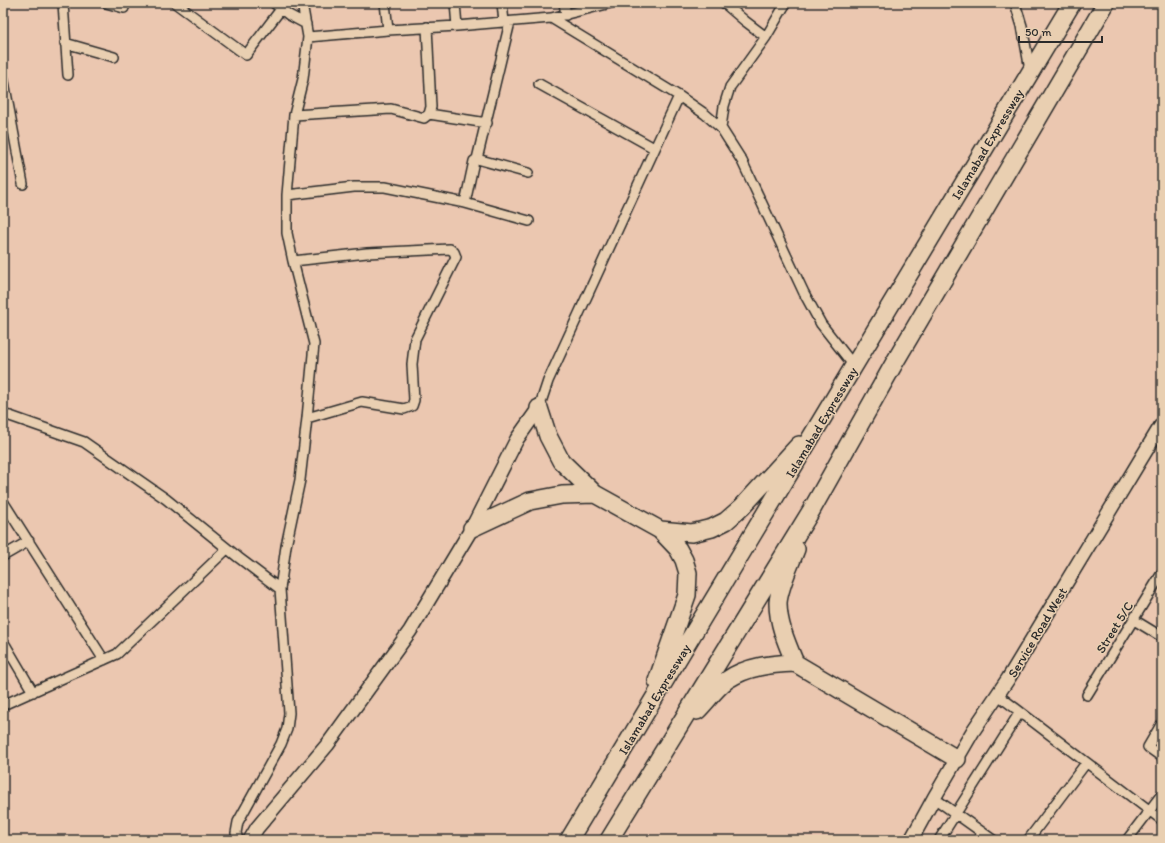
<svg xmlns="http://www.w3.org/2000/svg" width="1165" height="843" font-family="Itim,sans-serif">
	<style>
		.lines { fill: none; stroke-linecap: round; stroke-linejoin: round }
		.street-casing { stroke: #2b2b2b; stroke-width: 12 }
		.secondary-casing { stroke: #2b2b2b; stroke-width: 16 }
		.highway-casing { stroke: #2b2b2b; stroke-width: 20 }
		.street { stroke: #e9cfb1; stroke-width: 9 }
		.secondary { stroke: #e9cfb1; stroke-width: 13 }
		.highway { stroke: #e9cfb1; stroke-width: 17 }
		.labels { text-anchor: middle; stroke-width: 3; stroke-linejoin: round; paint-order: stroke }
		.street-label { font-size: 13px; fill: #2b2b2b; stroke: #e9cfb1 }
	</style>
	<rect width="100%" height="100%" fill="#ebc7b0"/>
	<filter id="ink" filterUnits="userSpaceOnUse"><feTurbulence type="fractalNoise" baseFrequency=".025" numOctaves="2"/><feDisplacementMap in="SourceGraphic" scale="8" xChannelSelector="R" yChannelSelector="G"/><feConvolveMatrix kernelMatrix="1 2 1 2 8 2 1 2 1" color-interpolation-filters="sRGB"/></filter>
	<g filter="url(#ink)">
		<g class="lines">
			<defs>
				<path id="street" d="M63,3L68,75
					M106,3L124,8
					M175,3L246,55L281,9
					M274,3L289,15L306,24
					M385,3L388,30
					M455,3L457,26
					M502,3L504,22
					M564,3L566,15
					M724,3L745,21L766,37
					M1015,3L1022,26L1030,70
					M551,18L611,3
					M308,37L388,30L457,26L551,18L679,96L705,114L721,128L742,161L804,293L821,324L854,366
					M65,43L114,57
					M3,76L23,184
					M539,84L654,148
					M429,114L487,123
					M294,115L391,109L424,118L429,114L431,107L427,27
					M721,128L724,106L730,87L766,37L786,3
					M477,159L528,173
					M287,195L354,187H385L465,203L529,221
					M465,203L474,161L477,159L510,22
					M293,261L367,253L450,249L454,252L456,257L415,339L412,364L414,400L412,406L404,409L362,402L307,418
					M539,408L548,381L679,96
					M3,415L10,416L84,442L166,499L239,558L280,589
					M4,503L104,660
					M3,556L29,541
					M1134,620L1162,637
					M3,641L33,692
					M998,695L1162,820
					M1087,695L1162,573
					M3,705L117,654L227,549
					M1162,723L1148,747L1162,757
					M934,798L993,840
					M238,840L236,833L238,822L281,744L287,729L289,713L280,589L286,546L300,480L307,418L314,344L293,261L287,233V195L294,115L303,79L308,37L302,3
					M939,840L1020,712
					M1028,840L1086,763
					M1127,840L1162,794"/>
				<path id="secondary" d="M250,840L257,828L328,744L410,631L472,528L517,439L539,408
					M911,840L934,798L973,731L1008,679L1162,424"/>
				<path id="highway" d="M539,408L548,436L561,461L595,494
					M472,528L530,501L562,495L595,494L660,530L678,549L684,560L688,573L687,595L657,681
					M660,530L692,533L712,528L726,521L742,507L799,445
					M795,663C787,644 778,624 778,603C779,587 790,565 796,549
					M697,711C707,701 716,688 727,680C747,666 772,664 795,663L957,759
					M569,840L1072,3
					M609,840L811,511L896,360L1106,3"/>
			</defs>
			<!-- street casing -->
			<use href="#street" class="street-casing"/>
			<!-- secondary casing -->
			<use href="#secondary" class="secondary-casing"/>
			<!-- highway casing -->
			<use href="#highway" class="highway-casing"/>
			<!-- street -->
			<use href="#street" class="street"/>
			<!-- secondary -->
			<use href="#secondary" class="secondary"/>
			<!-- highway -->
			<use href="#highway" class="highway"/>
		</g>
	</g>
	<g class="labels">
		<!-- street labels -->
		<g class="street-label">
			<text transform="translate(987 144) rotate(-59)" y="5">Islamabad Expressway</text>
			<text transform="translate(821 422) rotate(-59)" y="5">Islamabad Expressway</text>
			<text transform="translate(1114 627) rotate(-58)" y="5">Street 5/C</text>
			<text transform="translate(1037 632) rotate(-59)" y="5">Service Road West</text>
			<text transform="translate(654 699) rotate(-59)" y="5">Islamabad Expressway</text>
		</g>
	</g>
	<!-- margin -->
	<rect width="1165" height="843" fill="none" stroke="#e9cfb1" stroke-width="16"/>
	<rect x="8" y="8" width="1149" height="827" fill="none" stroke="#2b2b2b" stroke-width="1.5" filter="url(#ink)"/>
	<!-- scale -->
	<path d="M1019 36v6h83v-6" fill="none" stroke="#2b2b2b" stroke-width="2"/>
	<text x="1025" y="36" font-size="12" fill="#2b2b2b" stroke="#e9cfb1" stroke-width="3" paint-order="stroke">50 m</text>
</svg>
